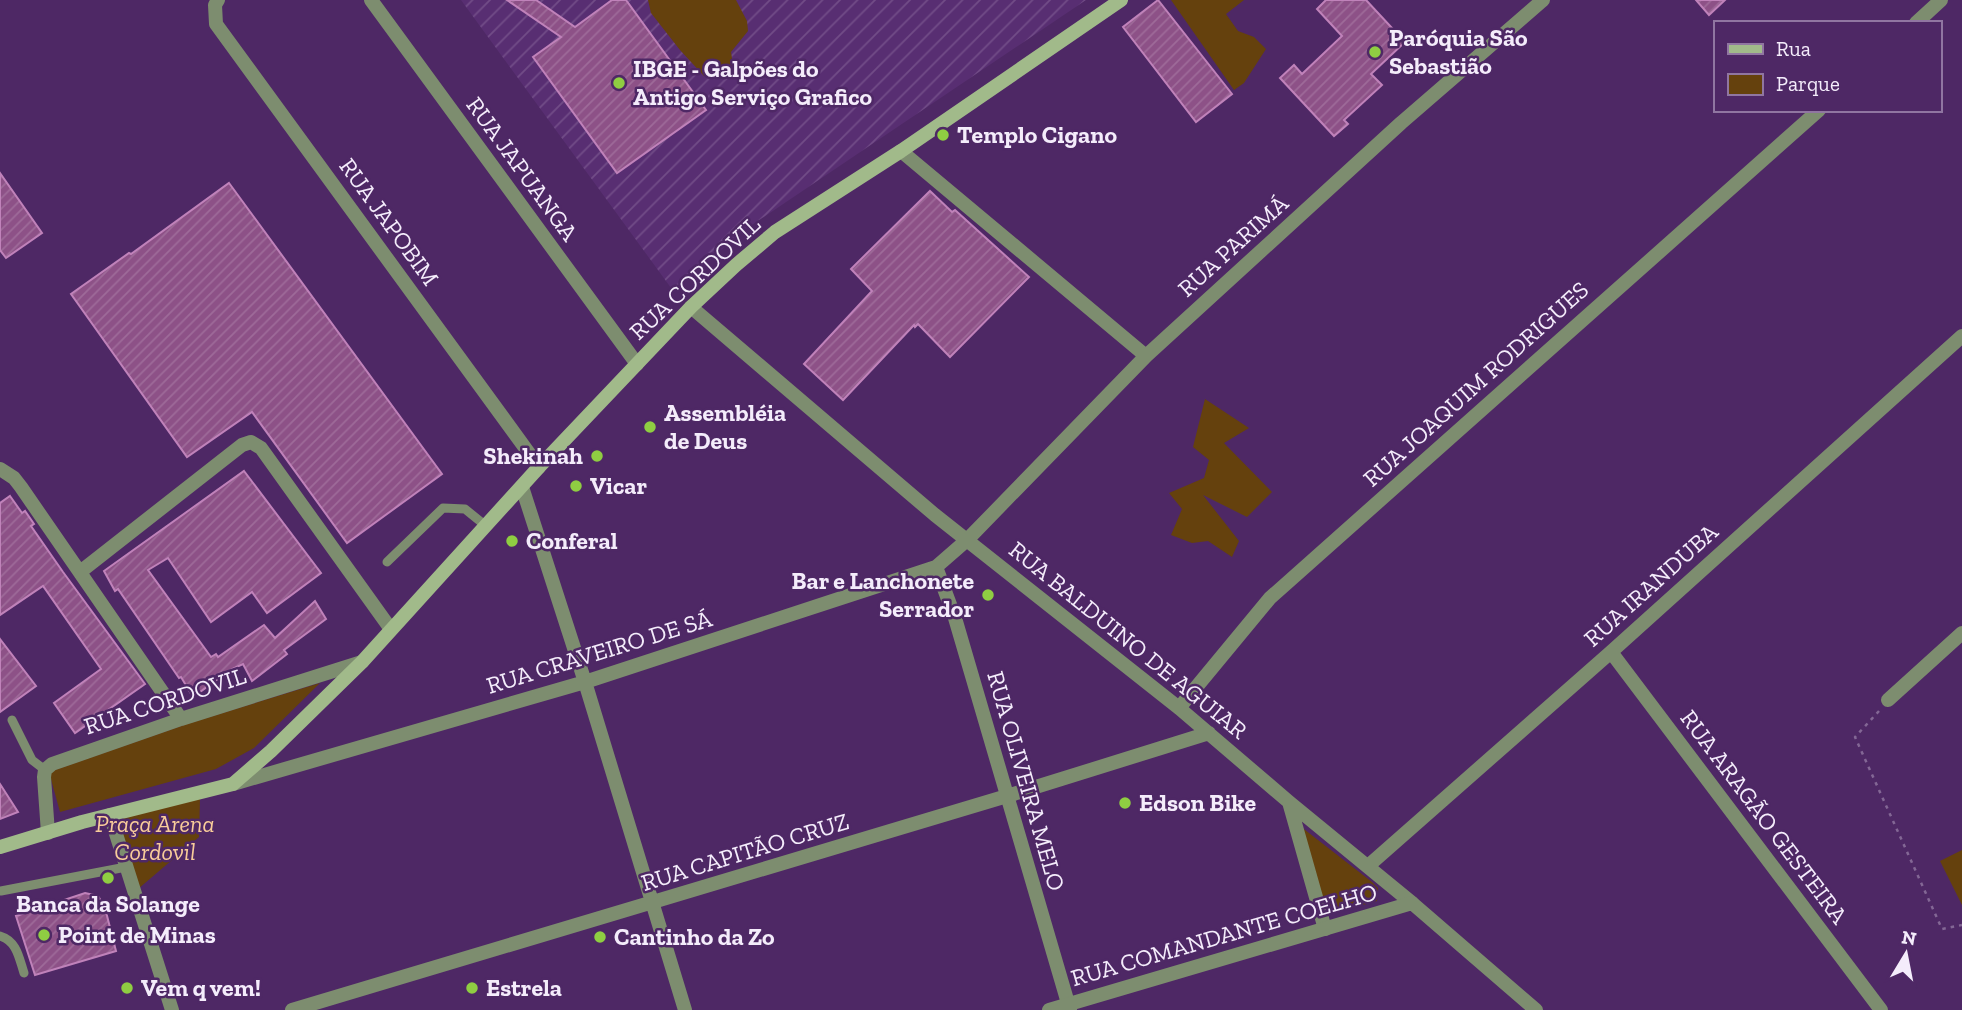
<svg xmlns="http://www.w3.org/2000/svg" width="1962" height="1010" font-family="'Zilla Slab',serif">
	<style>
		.industrial { fill: url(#industrial-furrows) }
		.green { fill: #65410d }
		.building { fill: url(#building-hatch); stroke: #c082ba; stroke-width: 2 }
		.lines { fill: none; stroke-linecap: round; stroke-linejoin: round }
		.path { stroke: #836795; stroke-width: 2.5; stroke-dasharray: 3.5 5; stroke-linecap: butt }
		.service { stroke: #7d8d6f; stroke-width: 9 }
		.minor { stroke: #7d8d6f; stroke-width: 14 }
		.tertiary { stroke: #7d8d6f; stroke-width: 14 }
		.secondary { stroke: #a1ba8a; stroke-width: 14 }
		.poi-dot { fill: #8fcd42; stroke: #4e2865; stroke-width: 2.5 }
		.labels { text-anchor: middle; stroke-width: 5; stroke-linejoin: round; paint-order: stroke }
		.poi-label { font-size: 24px; font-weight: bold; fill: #f4ecfb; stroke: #4e2865; text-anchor: start }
		.street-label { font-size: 24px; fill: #f4ecfb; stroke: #4e2865 }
		.park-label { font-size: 24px; font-style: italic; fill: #f8cc9a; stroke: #4e2865 }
	</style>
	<defs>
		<pattern id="industrial-furrows" width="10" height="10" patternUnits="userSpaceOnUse" patternTransform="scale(1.75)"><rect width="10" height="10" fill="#582e72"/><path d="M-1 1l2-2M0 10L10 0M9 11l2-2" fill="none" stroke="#714c87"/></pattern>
		<pattern id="building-hatch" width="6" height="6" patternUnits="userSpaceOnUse" patternTransform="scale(1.75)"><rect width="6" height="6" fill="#8d5187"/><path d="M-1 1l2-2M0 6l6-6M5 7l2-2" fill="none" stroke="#9e6a99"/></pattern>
	</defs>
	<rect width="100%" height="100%" fill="#4e2865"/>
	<!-- industrial -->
	<path class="industrial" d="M461,0H1086L740,233L674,292Z"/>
	<!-- green -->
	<path class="green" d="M648,0H736L747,21L748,31L731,52L733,65L725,79L704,76L680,50L651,13Z
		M1171,0H1244L1226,14L1238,31L1254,37L1266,49L1244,83L1234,90Z
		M1205,399L1249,428L1224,443L1272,492L1247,517L1203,495L1239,541L1232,557L1208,541L1192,543L1171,535L1182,509L1169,493L1204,478L1209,460L1193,447Z
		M320,683L254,748L216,769L60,812L49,772L187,724Z
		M200,798L199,837L138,889L116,819Z
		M1300,826L1372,882L1378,888L1377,901L1328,915Z
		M1962,850V905L1940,861Z"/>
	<!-- building -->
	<path class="building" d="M507,0H536L575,27L612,0H626L706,110L617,173L533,57L561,37Z
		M1158,0L1232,94L1196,122L1123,27Z
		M1326,0H1366L1405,42L1371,74L1382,85L1344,120L1348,124L1334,136L1280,78L1294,65L1302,74L1342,36L1317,9Z
		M1696,0H1725L1709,15Z
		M0,173L42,233L6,258L0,250Z
		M229,183L442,474L347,543L252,412L187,457L71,294L129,253L131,254Z
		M930,191L952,212L955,210L1029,277L950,357L918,324L915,327L914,325L843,400L804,364L872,291L851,269Z
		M244,471L321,573L267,613L252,592L211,622L168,558L148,570L211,657L216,654L218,657L264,625L275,638L315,601L326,619L284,650L287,654L252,681L243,664L232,669L193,697L181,677L179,678L118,589L115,591L104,571Z
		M10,496L22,513L25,511L34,524L31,526L63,572L145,684L75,733L54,703L101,669L43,586L0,615V503Z
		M0,639L36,686L0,712Z
		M0,784L18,812L0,819Z
		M85,893L98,896L105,908L116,951L35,975L16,916Z"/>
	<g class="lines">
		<!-- path -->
		<path class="path" d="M1879,711L1855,737L1942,929L1962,925"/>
		<!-- service -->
		<path class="service" d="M387,562L443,508L465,509L486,526
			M12,720L32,760L45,770
			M1,891L126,867
			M0,936C17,941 19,958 24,973"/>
		<!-- minor -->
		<path class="minor" d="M218,0L215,5L216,24L539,467
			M371,0L637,364
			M1916,23L1941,0
			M901,151L1146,356
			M691,307L935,515L1179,708L1289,802L1412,903
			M0,469L14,478L21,487L181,719
			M522,487L585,682L685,1010
			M936,567L955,618L1070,1010
			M80,572L242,445L251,442L261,448L390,628
			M1611,652L1881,1010
			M1888,700L1962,633
			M1179,708L1270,598L1819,110
			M233,784L585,682L936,567L967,540L1146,356L1401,123L1543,0
			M1289,802L1325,929
			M110,815L172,1010
			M48,833L44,777L45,770L52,764L181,719L362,662
			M1368,866L1611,652L1962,336
			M292,1010L1007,796L1209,733"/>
		<!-- tertiary -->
		<path class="tertiary" d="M1049,1010L1412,903L1536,1010"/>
		<!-- secondary -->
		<path class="secondary" d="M0,847L82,822L233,784L271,751L362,662L539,467L691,307L736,265L775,232L901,151L1121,0"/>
	</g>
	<!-- markers -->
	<g class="poi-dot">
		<circle cx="1375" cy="52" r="7"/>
		<circle cx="619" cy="83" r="7"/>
		<circle cx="943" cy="135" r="7"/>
		<circle cx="650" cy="427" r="7"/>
		<circle cx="597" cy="456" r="7"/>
		<circle cx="576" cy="486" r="7"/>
		<circle cx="512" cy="541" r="7"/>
		<circle cx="988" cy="595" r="7"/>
		<circle cx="1125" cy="803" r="7"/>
		<circle cx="108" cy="878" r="7"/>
		<circle cx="44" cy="935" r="7"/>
		<circle cx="600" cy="937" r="7"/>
		<circle cx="127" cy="988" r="7"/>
		<circle cx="472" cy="988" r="7"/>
	</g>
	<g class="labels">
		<!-- poi labels -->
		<g class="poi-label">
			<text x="1389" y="46">Paróquia São<tspan x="1389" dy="28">Sebastião</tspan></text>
			<text x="633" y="77">IBGE - Galpões do<tspan x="633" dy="28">Antigo Serviço Grafico</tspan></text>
			<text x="957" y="143">Templo Cigano</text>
			<text x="664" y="421">Assembléia<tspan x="664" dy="28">de Deus</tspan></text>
			<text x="583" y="464" text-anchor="end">Shekinah</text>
			<text x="590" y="494">Vicar</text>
			<text x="526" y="549">Conferal</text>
			<text x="974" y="589" text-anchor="end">Bar e Lanchonete<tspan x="974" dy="28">Serrador</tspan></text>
			<text x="1139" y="811">Edson Bike</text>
			<text x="108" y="912" text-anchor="middle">Banca da Solange</text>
			<text x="58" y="943">Point de Minas</text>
			<text x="614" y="945">Cantinho da Zo</text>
			<text x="141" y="996">Vem q vem!</text>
			<text x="486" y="996">Estrela</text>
		</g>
		<!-- street labels -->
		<g class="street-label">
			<text transform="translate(522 169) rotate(54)" y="8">RUA JAPUANGA</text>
			<text transform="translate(389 222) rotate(54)" y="8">RUA JAPOBIM</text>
			<text transform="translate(1233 246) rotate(-42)" y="8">RUA PARIMÁ</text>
			<text transform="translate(695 278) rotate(-43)" y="8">RUA CORDOVIL</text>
			<text transform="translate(1476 384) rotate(-42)" y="8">RUA JOAQUIM RODRIGUES</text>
			<text transform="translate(1651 585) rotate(-42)" y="8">RUA IRANDUBA</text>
			<text transform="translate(1128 640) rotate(39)" y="8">RUA BALDUINO DE AGUIAR</text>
			<text transform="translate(599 652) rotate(-17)" y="8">RUA CRAVEIRO DE SÁ</text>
			<text transform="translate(165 701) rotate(-18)" y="8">RUA CORDOVIL</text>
			<text transform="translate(1026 781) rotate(74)" y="8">RUA OLIVEIRA MELO</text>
			<text transform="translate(1764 817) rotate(53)" y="8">RUA ARAGÃO GESTEIRA</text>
			<text transform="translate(745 852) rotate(-17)" y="8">RUA CAPITÃO CRUZ</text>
			<text transform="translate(1224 935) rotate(-16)" y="8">RUA COMANDANTE COELHO</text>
		</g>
		<!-- park labels -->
		<g class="park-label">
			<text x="155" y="832">Praça Arena<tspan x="155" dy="28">Cordovil</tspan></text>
		</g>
	</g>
	<!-- legend -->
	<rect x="1714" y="21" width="228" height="91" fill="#4e2865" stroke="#9076a1" stroke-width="2"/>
	<rect x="1728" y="44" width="35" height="10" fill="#a1ba8a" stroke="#9076a1" stroke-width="2"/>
	<text x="1776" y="56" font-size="21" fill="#f4ecfb">Rua</text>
	<rect x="1728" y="74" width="35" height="21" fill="#65410d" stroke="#9076a1" stroke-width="2"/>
	<text x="1776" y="91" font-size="21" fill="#f4ecfb">Parque</text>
	<!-- north arrow -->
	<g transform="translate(1906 954) rotate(10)" stroke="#4e2865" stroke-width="5" paint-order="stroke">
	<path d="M0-5L12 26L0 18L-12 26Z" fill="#f4ecfb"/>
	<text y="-10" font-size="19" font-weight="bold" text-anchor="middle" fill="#f4ecfb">N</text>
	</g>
</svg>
